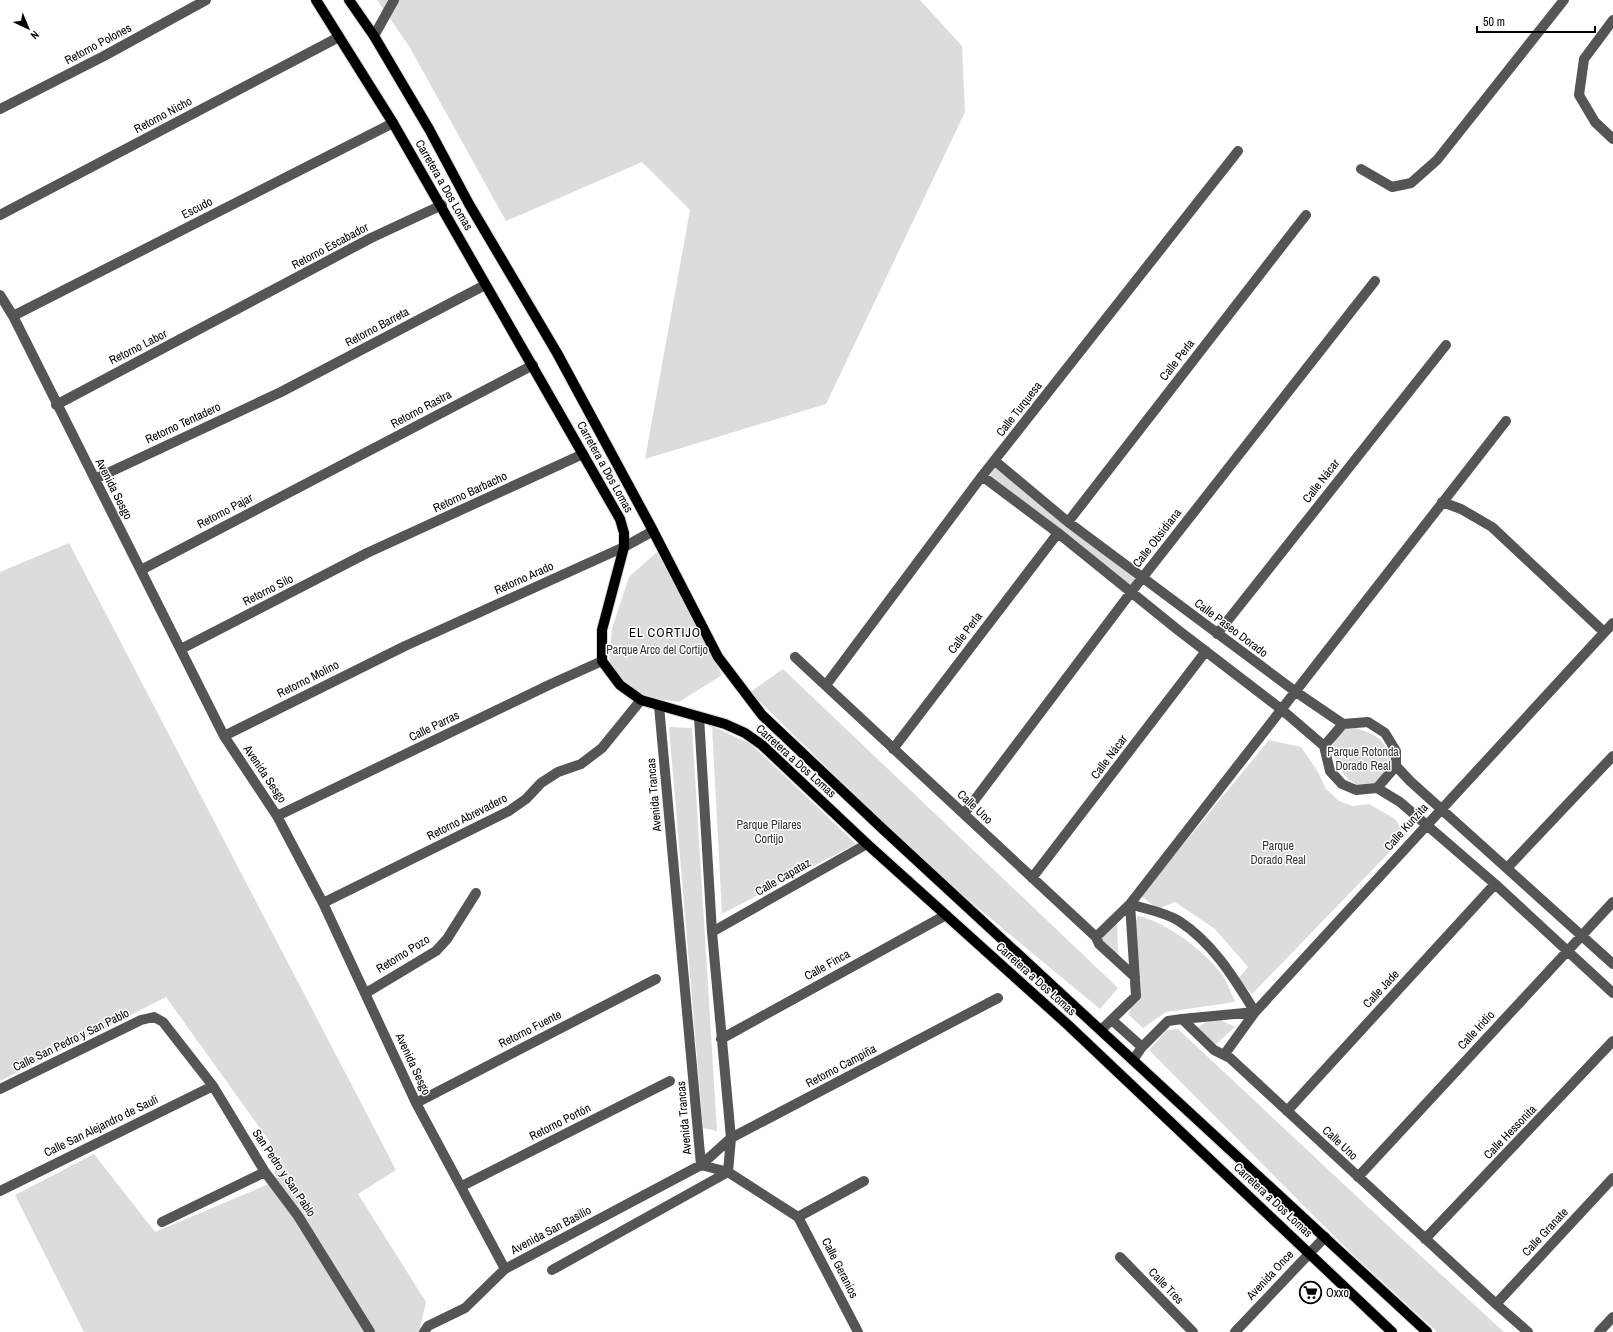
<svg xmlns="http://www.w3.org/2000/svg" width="1613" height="1332" font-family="'Archivo Narrow',sans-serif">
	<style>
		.green { fill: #dcdcdc }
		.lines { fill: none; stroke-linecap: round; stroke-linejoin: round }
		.major-casing { stroke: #dbdbdb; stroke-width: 12 }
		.minor { stroke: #555; stroke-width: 10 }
		.major { stroke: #000; stroke-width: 10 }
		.labels { text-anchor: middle; stroke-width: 3; stroke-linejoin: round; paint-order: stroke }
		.street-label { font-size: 12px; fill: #000; stroke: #fff }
		.park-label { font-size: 12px; fill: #333; stroke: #fff }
		.poi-label { font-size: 12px; fill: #000; stroke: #fff; text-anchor: start }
		.neighbourhood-label { font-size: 13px; letter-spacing: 1px; fill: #000; stroke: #fff }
	</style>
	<rect width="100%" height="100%" fill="#fff"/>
	<!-- green -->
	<path class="green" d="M377,0H920L962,46L965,112L826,404L645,459L690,210L642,162L506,221L409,46Z
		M994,467L1135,579L1131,587L990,476Z
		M69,543L396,1170L358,1194L426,1302L419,1332H84L15,1195L94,1154L155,1232L276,1181L272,1145L166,997L0,1081V572Z
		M657,552L722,675L679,702L635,696L609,665L612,628L629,577Z
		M783,669L1118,988L1100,1009L925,864L750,692Z
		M712,726L751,744L856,844L722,914Z
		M1348,726C1377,734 1384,737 1394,766L1370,789C1345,783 1341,772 1331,750L1335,740Z
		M669,727L692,728L717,1131L703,1128Z
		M1269,740L1301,747L1318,772L1326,789L1339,801L1353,806L1369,804L1395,819L1406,835L1252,994L1238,979L1248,967L1215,929L1175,902L1158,909L1141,896Z
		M1117,916L1118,959L1098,942Z
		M1138,916C1168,923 1205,951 1223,976C1228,984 1231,993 1235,1002L1166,1012L1143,1028L1128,1014L1139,994L1133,926Z
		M1221,1020L1235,1027L1214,1046L1193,1030L1208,1021Z
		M1178,1029L1398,1235L1504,1332H1437L1353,1255L1149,1050L1167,1030Z"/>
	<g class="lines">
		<defs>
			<path id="major" d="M316,0L393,123L620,519L624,533V547L602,630V661L620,685L641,700L725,724L745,733L762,745L867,844L1068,1025L1392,1332
				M349,0L374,36L429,129L469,204L557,353L650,525L718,657L762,715L886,832L1427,1332"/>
		</defs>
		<!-- major casing -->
		<use href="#major" class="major-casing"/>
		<!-- minor -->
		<path class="minor" d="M1613,20L1584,59L1579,95L1595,122L1613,139
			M374,36L394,0
			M0,109L104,56L206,0
			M1361,169L1392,187L1411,183L1437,160L1564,0
			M0,215L339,37
			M0,295L13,316L224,736L277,816L323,903L416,1103L505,1269
			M13,316L393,123
			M56,405L371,238L442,205
			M995,461L1068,522L1296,692L1343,724L1368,722L1385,733L1396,751V766L1410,781L1613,964
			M982,476L1058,533L1178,630L1281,709L1324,746L1330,771L1342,784L1356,790L1377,788L1400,802L1495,884L1613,993
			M95,479L281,392L485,285
			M1442,502L1461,509L1492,527L1604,632
			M1068,522L1306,215
			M141,570L533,365
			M1217,634L1446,345
			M181,649L367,553L583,454
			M795,657L1096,937L1099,944L1135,977
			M826,685L982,476L1238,151
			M659,706L701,1165L728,1172L798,1217L858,1332
			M699,717L712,932L731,1138L728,1172
			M224,736L405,646L624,547L653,531
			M1324,746L1343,724
			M893,749L1058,533
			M1377,788L1396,766
			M964,814L1132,591L1375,281
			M277,816L551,684L602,661
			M1507,868L1613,756
			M1032,878L1206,651
			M323,903L509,811L526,799L541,783L558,772L581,764L602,748L641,700
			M712,932L867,844
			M1096,937L1130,904L1506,421
			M366,993L436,951L447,939L476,893
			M1113,1021L1142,1047
			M1101,1030L1136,996L1130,904C1145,909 1165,912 1179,921C1213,943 1234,978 1255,1012L1182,1019
			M721,1039L946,915
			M1224,1055L1255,1012L1613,623
			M1133,1060L1142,1047L1168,1021L1182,1019L1214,1050L1230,1058L1496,1304L1528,1332
			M0,1089L141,1020L154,1017L163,1022L213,1086L265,1172L298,1216L370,1332
			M416,1103L656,979
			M1287,1111L1495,884
			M1358,1177L1613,902
			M462,1186L670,1081
			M0,1191L213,1086
			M798,1217L864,1181
			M162,1222L265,1172
			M1425,1239L1613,1041
			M1120,1257L1193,1332
			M552,1270L728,1172
			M1496,1304L1613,1178
			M424,1332L428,1326L465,1308L505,1269L701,1165L731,1138L998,998
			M1235,1332L1325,1237
			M1599,1332L1613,1317"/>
		<!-- major -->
		<use href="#major" class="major"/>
	</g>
	<!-- icons -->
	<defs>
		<symbol id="supermarket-ring" viewBox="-11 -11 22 22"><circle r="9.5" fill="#fff" stroke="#000" stroke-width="1.5"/><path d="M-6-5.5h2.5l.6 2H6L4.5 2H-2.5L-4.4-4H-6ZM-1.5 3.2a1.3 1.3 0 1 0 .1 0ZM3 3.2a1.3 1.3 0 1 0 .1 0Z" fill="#000"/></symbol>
	</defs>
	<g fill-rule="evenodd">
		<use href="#supermarket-ring" x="1298" y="1280" width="25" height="25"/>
	</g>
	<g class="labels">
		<!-- street labels -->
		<g class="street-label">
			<text transform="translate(98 44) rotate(-28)" y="4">Retorno Polones</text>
			<text transform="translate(163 115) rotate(-28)" y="4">Retorno Nicho</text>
			<text transform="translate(444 185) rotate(60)" y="4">Carretera a Dos Lomas</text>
			<text transform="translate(197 208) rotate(-27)" y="4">Escudo</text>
			<text transform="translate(330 246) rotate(-28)" y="4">Retorno Escabador</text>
			<text transform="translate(377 327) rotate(-28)" y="4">Retorno Barreta</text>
			<text transform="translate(138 347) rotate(-27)" y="4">Retorno Labor</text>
			<text transform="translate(1177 360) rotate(-52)" y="4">Calle Perla</text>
			<text transform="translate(421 409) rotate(-28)" y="4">Retorno Rastra</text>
			<text transform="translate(1019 409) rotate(-52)" y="4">Calle Turquesa</text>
			<text transform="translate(183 423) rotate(-25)" y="4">Retorno Tentadero</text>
			<text transform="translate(605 467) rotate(61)" y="4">Carretera a Dos Lomas</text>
			<text transform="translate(1321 481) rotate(-52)" y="4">Calle Nácar</text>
			<text transform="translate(114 489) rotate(63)" y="4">Avenida Sesgo</text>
			<text transform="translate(470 492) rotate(-25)" y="4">Retorno Barbacho</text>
			<text transform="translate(225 511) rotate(-28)" y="4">Retorno Pajar</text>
			<text transform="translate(1157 538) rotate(-52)" y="4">Calle Obsidiana</text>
			<text transform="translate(524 578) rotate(-24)" y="4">Retorno Arado</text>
			<text transform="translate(268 590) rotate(-27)" y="4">Retorno Silo</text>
			<text transform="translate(1231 628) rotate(37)" y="4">Calle Paseo Dorado</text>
			<text transform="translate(965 633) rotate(-53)" y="4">Calle Perla</text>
			<text transform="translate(308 679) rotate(-27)" y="4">Retorno Molino</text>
			<text transform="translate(434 726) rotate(-26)" y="4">Calle Parras</text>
			<text transform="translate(1109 757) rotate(-53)" y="4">Calle Nácar</text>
			<text transform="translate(796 761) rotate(42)" y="4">Carretera a Dos Lomas</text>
			<text transform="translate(265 774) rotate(56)" y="4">Avenida Sesgo</text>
			<text transform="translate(654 795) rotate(-95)" y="4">Avenida Trancas</text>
			<text transform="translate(975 807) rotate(43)" y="4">Calle Uno</text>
			<text transform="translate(467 817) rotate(-27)" y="4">Retorno Abrevadero</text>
			<text transform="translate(1406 827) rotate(-48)" y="4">Calle Kunzita</text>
			<text transform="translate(783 877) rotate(-30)" y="4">Calle Capataz</text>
			<text transform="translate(403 954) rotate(-32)" y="4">Retorno Pozo</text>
			<text transform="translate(827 965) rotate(-29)" y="4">Calle Finca</text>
			<text transform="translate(1036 979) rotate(42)" y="4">Carretera a Dos Lomas</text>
			<text transform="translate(1381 989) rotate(-47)" y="4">Calle Jade</text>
			<text transform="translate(530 1029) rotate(-27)" y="4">Retorno Fuente</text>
			<text transform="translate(1476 1030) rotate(-47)" y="4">Calle Iridio</text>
			<text transform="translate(71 1040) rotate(-26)" y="4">Calle San Pedro y San Pablo</text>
			<text transform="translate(413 1064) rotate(65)" y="4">Avenida Sesgo</text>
			<text transform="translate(841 1066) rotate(-28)" y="4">Retorno Campiña</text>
			<text transform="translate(684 1118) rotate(-95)" y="4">Avenida Trancas</text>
			<text transform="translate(560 1122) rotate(-27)" y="4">Retorno Portón</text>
			<text transform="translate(101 1126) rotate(-26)" y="4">Calle San Alejandro de Sauli</text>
			<text transform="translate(1510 1132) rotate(-46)" y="4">Calle Hessonita</text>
			<text transform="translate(1340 1143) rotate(43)" y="4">Calle Uno</text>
			<text transform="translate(284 1173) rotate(56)" y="4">San Pedro y San Pablo</text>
			<text transform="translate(1273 1200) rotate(43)" y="4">Carretera a Dos Lomas</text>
			<text transform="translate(551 1230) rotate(-28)" y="4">Avenida San Basilio</text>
			<text transform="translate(1545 1232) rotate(-47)" y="4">Calle Granate</text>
			<text transform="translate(840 1268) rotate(63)" y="4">Calle Geranios</text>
			<text transform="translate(1270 1275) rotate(-47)" y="4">Avenida Once</text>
			<text transform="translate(1166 1286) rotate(46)" y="4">Calle Tres</text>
		</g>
		<!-- park labels -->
		<g class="park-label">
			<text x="657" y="654">Parque Arco del Cortijo</text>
			<text x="1363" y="756">Parque Rotonda<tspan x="1363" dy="14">Dorado Real</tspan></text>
			<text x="769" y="829">Parque Pilares<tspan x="769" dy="14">Cortijo</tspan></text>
			<text x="1278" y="850">Parque<tspan x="1278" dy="14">Dorado Real</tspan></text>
		</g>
		<!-- poi labels -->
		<g class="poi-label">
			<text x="1326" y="1297">Oxxo</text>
		</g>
		<!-- neighbourhood labels -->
		<g class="neighbourhood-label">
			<text x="665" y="637">EL CORTIJO</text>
		</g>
	</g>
	<!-- north arrow -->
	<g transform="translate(28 28) rotate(136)" stroke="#ffffff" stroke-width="3" paint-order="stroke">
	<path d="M0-3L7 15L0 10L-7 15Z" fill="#000000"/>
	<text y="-6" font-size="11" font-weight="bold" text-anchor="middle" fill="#000000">N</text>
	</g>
	<!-- scale -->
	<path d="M1477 26v6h118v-6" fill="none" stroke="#000000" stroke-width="2"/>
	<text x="1483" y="26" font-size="12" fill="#000000" stroke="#ffffff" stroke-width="3" paint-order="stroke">50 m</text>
</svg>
